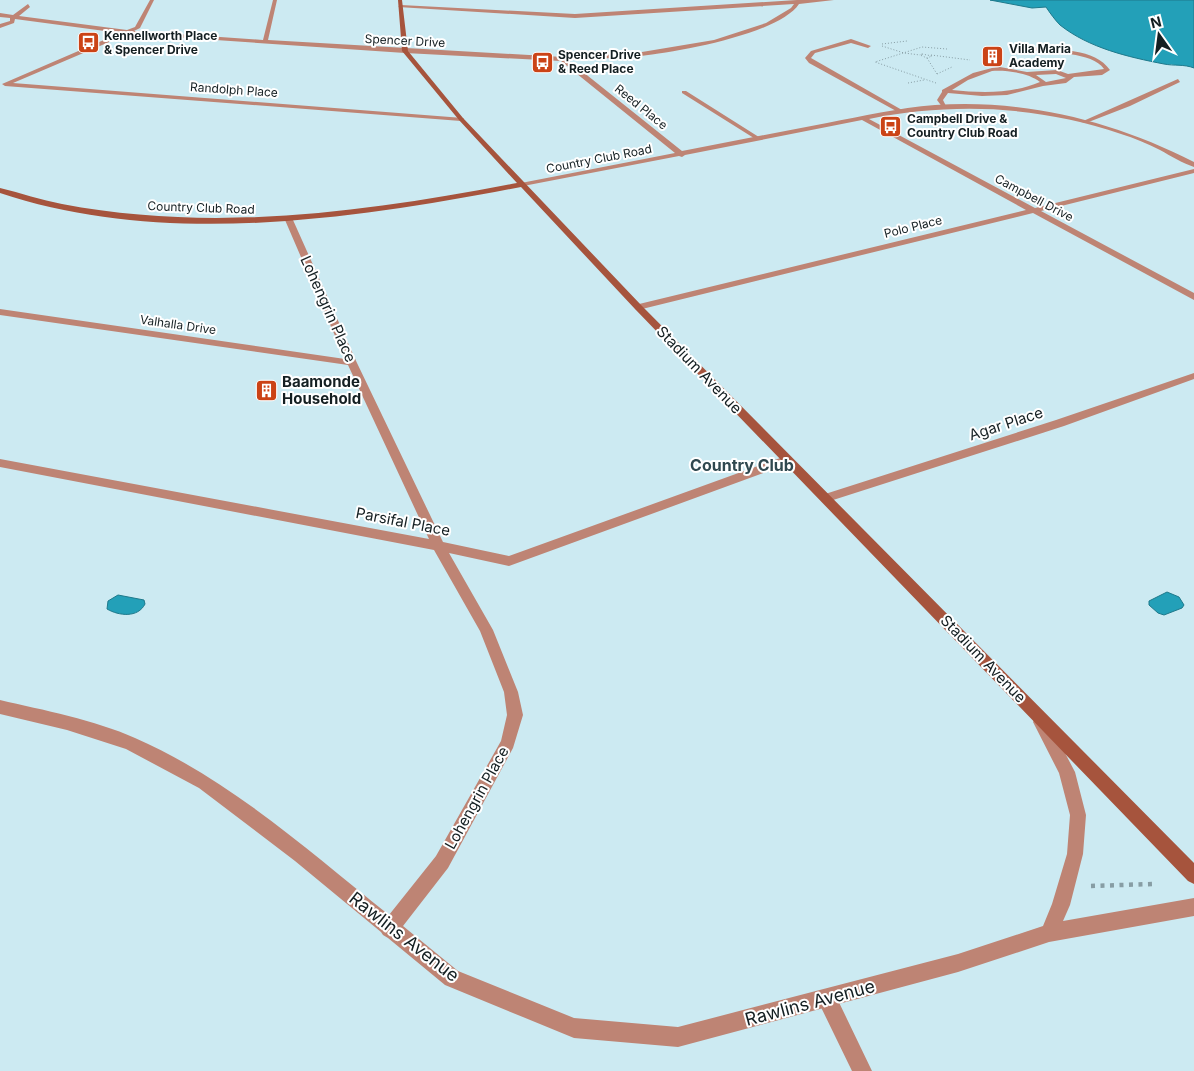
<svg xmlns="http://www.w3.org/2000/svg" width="1194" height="1071" font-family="Inter,sans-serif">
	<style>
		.water { fill: #23a0b8; stroke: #1e798b }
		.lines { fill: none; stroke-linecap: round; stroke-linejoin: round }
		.path-far1 { stroke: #879da4; stroke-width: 1; stroke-dasharray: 1 2; stroke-linecap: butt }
		.path { stroke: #879da4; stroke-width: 4.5; stroke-dasharray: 4 5.5; stroke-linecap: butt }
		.lane { fill: #be8474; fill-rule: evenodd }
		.street { fill: #be8474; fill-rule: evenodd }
		.secondary { fill: #a6543d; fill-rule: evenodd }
		.labels { text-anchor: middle; stroke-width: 4; stroke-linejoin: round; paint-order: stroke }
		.far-poi-label { font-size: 12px; font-weight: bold; fill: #141f22; stroke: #fff; text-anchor: start }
		.far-street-label { font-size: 12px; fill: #141f22; stroke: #fff }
		.street-label { font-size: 15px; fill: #141f22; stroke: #fff }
		.poi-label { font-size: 15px; font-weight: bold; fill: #141f22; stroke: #fff; text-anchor: start }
		.neighbourhood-label { font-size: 16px; font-weight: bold; fill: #2f484f; stroke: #fff }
		.near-street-label { font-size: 18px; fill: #141f22; stroke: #fff }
	</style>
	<rect width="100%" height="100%" fill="#cceaf2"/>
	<!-- water -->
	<path class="water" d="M990,0H1194V68C1184,64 1174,66 1164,64C1128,57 1089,48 1060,25C1055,20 1050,13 1046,7L1032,8Z
		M1167,592L1179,597L1184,605L1182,608L1164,615L1158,613L1149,605V601Z
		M118,595L144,600L145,604C138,618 119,616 107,609L108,601Z"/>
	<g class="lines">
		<!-- path-far1 -->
		<path class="path-far1" d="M882,44L907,41
			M882,46L904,53L920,55
			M922,54L932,56L927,58L920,55Z
			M931,55L970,60
			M927,58L937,74
			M937,74L952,67
			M908,83L924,80
			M936,83L875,62L922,47L947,49"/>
		<!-- path -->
		<path class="path" d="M1091,886L1152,884"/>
		<!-- lane -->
		<path class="lane" d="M851,39L871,46L868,48L851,43L815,53L811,58L902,110V112H898L809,63L805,58L811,51Z
			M1033,47C1057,50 1095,48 1110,70L1102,75L1074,77L1066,83L1043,86L1007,95L982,96L948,93L943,100L946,106L943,108L937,100L942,92V90L973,73L992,68L1000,67L1027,72L1057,70L1068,74L1104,69C1092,51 1051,54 1031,50ZM992,71C1007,70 1029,73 1040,82C1012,94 982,93 952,90L968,80ZM1056,74L1066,78L1046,82L1036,75Z
			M1178,79L1180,82L1130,106L1086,123L1081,122Z
			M682,91H686L762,139L757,140L682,93Z
			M827,989L834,992L872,1071H852L817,999L820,992Z"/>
		<!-- street -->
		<path class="street" d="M150,0H154L140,28L134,31L263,40L273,0H277L268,40L563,57L642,52L714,40L766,23L791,8L794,4L575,18L398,7L401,5L575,14L797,0H834L799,4C779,34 678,52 641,56C617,58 593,59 568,60L682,151C730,142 778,132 827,123C863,116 898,108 935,105C1026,99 1114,121 1194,162V167C1182,163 1171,156 1160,150C1148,144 1134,138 1121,134C1040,106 953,102 869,119L1035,208L1194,169V173L1041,211L1194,293V300L1033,213L638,310L635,309V305L1026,210L862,120L685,155L682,157L679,156L518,187L517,185L521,183L675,153L561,61L405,53L128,34L13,83L463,118L464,119L461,121L5,86L2,84L120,33L15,19L14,23L0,28V24L10,21V18L0,17V13L13,15L28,4L30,7L19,16L127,30L135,27Z
			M286,218L293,220L357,363L443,542L509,556L783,457H791L793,460L791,463L509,566L449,553L493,630L518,692L523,715L513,748L448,868L403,926L458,971L574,1018L678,1027L958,954L1043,926L1052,904L1067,854L1070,815L1059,773L1033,722L1036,717L1041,715L1046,717L1075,772L1086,815L1083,854L1070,905L1063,921L1194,898V916L1049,942L958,972L678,1047L574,1038L445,985L388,938L383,935L381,932L295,861L199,788L126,749L67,730L0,714V700C43,710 95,720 135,738C229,779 309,851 389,915L436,856L501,741L507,715L504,692L480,631L434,550L0,467V459L429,539L348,365L0,315V309L345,359L285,220Z
			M1194,373V379L1064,426L830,501L826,502L820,498L822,495L1056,420Z"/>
		<!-- secondary -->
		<path class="secondary" d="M398,0H402L408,51L463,118L641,305L1194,863V884L1188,881L635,309L521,187C356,219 164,248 0,193V188C21,193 41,200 62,204C214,233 367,212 517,183L459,120L402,51Z"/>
	</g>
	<!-- icons -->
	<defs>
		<symbol id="bus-square" viewBox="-11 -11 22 22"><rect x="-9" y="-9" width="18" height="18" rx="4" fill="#cb4316" stroke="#fff"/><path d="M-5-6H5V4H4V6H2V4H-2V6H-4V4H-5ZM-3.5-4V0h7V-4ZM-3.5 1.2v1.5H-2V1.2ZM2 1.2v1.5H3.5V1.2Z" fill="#fff"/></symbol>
		<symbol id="building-square" viewBox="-11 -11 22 22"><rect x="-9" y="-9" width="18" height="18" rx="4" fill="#cb4316" stroke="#fff"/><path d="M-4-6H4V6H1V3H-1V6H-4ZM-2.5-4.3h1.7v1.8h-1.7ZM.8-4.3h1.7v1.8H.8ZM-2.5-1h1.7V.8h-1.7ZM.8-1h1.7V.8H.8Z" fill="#fff"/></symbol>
	</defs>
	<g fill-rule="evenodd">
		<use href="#bus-square" x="76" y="30" width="25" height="25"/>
		<use href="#building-square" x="980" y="44" width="25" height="25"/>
		<use href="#bus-square" x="530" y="50" width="25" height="25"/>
		<use href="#bus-square" x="878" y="114" width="25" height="25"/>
		<use href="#building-square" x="254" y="378" width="25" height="25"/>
	</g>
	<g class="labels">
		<!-- far-poi labels -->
		<g class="far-poi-label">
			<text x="104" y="40">Kennellworth Place<tspan x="104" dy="14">&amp; Spencer Drive</tspan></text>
			<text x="1009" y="53">Villa Maria<tspan x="1009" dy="14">Academy</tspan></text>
			<text x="558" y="59">Spencer Drive<tspan x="558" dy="14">&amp; Reed Place</tspan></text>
			<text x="907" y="123">Campbell Drive &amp;<tspan x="907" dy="14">Country Club Road</tspan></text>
		</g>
		<!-- far-street labels -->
		<g class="far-street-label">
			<text transform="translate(405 41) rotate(3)" y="4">Spencer Drive</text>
			<text transform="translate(234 90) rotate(4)" y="4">Randolph Place</text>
			<text transform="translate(641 107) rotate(39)" y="4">Reed Place</text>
			<text transform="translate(599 159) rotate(-11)" y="4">Country Club Road</text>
			<text transform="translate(1034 198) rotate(28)" y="4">Campbell Drive</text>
			<text transform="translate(201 208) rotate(2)" y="4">Country Club Road</text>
			<text transform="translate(913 227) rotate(-14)" y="4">Polo Place</text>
			<text transform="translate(178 325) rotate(8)" y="4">Valhalla Drive</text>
		</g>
		<!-- street labels -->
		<g class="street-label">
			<text transform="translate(328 309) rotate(66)" y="5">Lohengrin Place</text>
			<text transform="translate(699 370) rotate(46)" y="5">Stadium Avenue</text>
			<text transform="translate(1006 424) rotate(-18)" y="5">Agar Place</text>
			<text transform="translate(403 522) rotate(11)" y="5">Parsifal Place</text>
			<text transform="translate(983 659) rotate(46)" y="5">Stadium Avenue</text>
			<text transform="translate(477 798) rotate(-61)" y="5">Lohengrin Place</text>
		</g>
		<!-- poi labels -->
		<g class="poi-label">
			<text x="282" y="387">Baamonde<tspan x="282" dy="17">Household</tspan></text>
		</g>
		<!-- neighbourhood labels -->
		<g class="neighbourhood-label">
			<text x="742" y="471">Country Club</text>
		</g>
		<!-- near-street labels -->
		<g class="near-street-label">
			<text transform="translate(404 937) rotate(38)" y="6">Rawlins Avenue</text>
			<text transform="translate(810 1003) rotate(-15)" y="6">Rawlins Avenue</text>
		</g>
	</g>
	<!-- north arrow -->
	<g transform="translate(1159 35) rotate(346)" stroke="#ffffff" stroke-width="4" paint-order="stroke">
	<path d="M0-4L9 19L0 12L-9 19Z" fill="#141f22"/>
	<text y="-8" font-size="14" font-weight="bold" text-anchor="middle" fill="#141f22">N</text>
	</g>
</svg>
